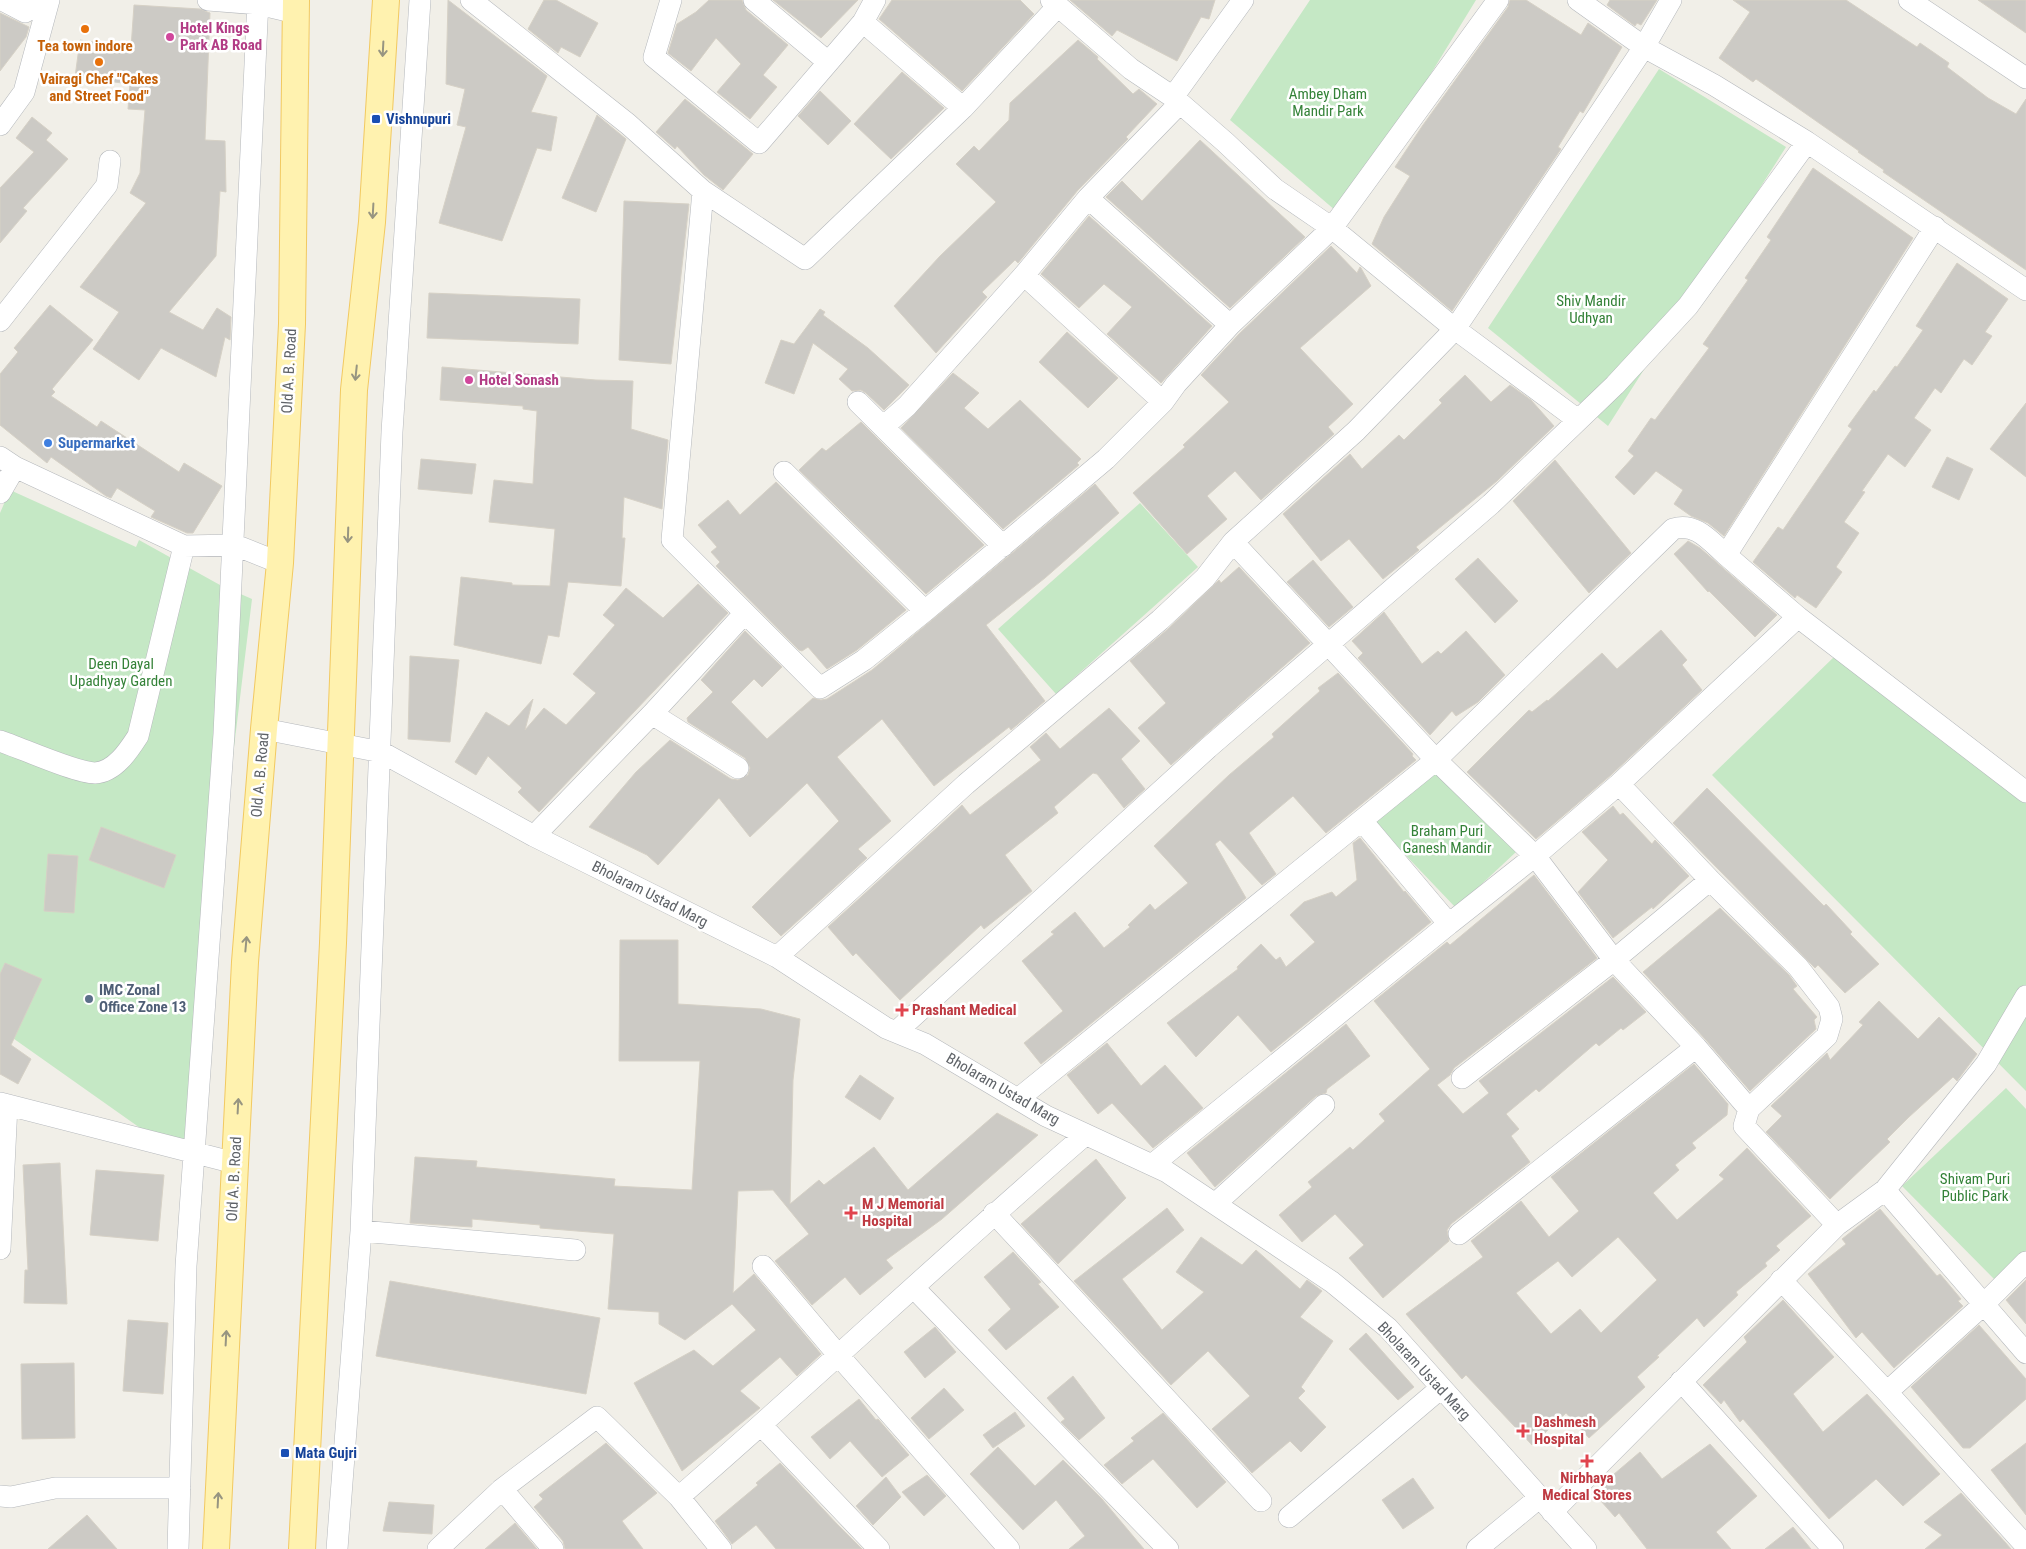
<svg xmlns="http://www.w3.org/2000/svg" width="2026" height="1549" font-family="'Roboto Condensed',sans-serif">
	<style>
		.green { fill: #c5e8c5 }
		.building { fill: #cccac5; stroke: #d6d1c6; fill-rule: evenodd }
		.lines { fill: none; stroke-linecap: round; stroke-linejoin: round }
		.minor-casing { stroke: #b5b8bc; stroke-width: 22 }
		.major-casing { stroke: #f2c960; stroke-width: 28 }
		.minor { stroke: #fff; stroke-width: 21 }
		.major { stroke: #fff2af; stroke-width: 26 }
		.oneway { stroke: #979581 }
		.food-dot { fill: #e8710a; stroke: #fff; stroke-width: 2 }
		.hotel-dot { fill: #d1479c; stroke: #fff; stroke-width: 2 }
		.transit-dot { fill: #1a4fb4; stroke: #fff; stroke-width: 2 }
		.shop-dot { fill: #3f7fe0; stroke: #fff; stroke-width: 2 }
		.service-dot { fill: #5c6f8a; stroke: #fff; stroke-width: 2 }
		.health-dot { fill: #e0444e; stroke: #fff; stroke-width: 2 }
		.labels { text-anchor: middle; stroke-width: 5; stroke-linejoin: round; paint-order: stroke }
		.hotel-label { font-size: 15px; font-weight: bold; fill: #b23c85; stroke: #fff; text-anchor: start }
		.food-label { font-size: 15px; font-weight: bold; fill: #c56008; stroke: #fff }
		.park-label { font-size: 15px; fill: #348238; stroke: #fff }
		.transit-label { font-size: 15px; font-weight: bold; fill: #164399; stroke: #fff; text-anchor: start }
		.street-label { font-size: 15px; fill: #5f6368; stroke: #fff }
		.shop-label { font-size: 15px; font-weight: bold; fill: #366cbe; stroke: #fff; text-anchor: start }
		.service-label { font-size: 15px; font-weight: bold; fill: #4e5e75; stroke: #fff; text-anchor: start }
		.health-label { font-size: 15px; font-weight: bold; fill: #be3a42; stroke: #fff; text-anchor: start }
	</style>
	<rect width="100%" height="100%" fill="#f1efe8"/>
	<!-- green -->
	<path class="green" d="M1310,0H1476L1343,217L1230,120Z
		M1659,69L1786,147L1608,426L1488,328Z
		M10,490L136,547L139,540L220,585L252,599L184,1159L0,1029V513Z
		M1140,503L1198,567L1056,694L998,629Z
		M1835,656L2026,801V1091L1712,775Z
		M1434,766L1516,852L1456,908L1374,822Z
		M2006,1088L2026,1109V1257L1998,1283L1902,1186Z"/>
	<!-- building -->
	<path class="building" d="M448,0L547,76L531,112L557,117L551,151L537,148L502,241L439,223L466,127L457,125L465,89L446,84Z
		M544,0H556L598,23L580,57L561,47L558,53L528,29Z
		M709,0H742L746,10L788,45L763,75L777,87L750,119L717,92L741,64L716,38L691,71L668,53L677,24L696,12Z
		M773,0H858L821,38Z
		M892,0H1020L1034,14L962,91L879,19Z
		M1070,0H1215L1209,19L1201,17L1177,61L1117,30L1112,36Z
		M1510,0H1526L1581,35L1588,23L1622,47L1583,113L1580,111L1558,147L1561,149L1452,311L1372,244L1384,217L1410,176L1395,167L1423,125L1508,7Z
		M1610,0H1657L1641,25L1637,23L1635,26L1607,5Z
		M1733,0H1846L1917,47L1920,43L1949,63L1947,67L1988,98L2016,114L2026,99V270L1883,172L1884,170L1858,152L1859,151L1809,116L1756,79L1753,82L1719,58L1750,12Z
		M1978,0H2026V33Z
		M134,5L200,9L210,13L205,140L225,141L226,192L220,191L216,256L169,312L203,330L217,308L231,317L230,340L225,337L216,377L161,348L139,380L93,349L119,312L80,287L146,203L130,193L140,173L145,110L128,109L130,84L75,77L80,40L131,48Z
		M0,13L29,27L26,37L0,71Z
		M1078,40L1098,57L1097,59L1133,94L1139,89L1157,104L1126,137L1128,139L1078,190L1018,263L1015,260L982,292L987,297L936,353L894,306L940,256L996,202L956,164L974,146L979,151L1009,120L1010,103Z
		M902,72L944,108L891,159L854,124Z
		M820,91L851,121L828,145L798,116Z
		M685,99L753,154L723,190L704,175L677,146L675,149L656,132Z
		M597,115L626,139L596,212L562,198Z
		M32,117L52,133L46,140L68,159L23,208L27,211L0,243V188L34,152L16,138Z
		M1200,140L1305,237L1230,308L1106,197L1122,181L1142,201Z
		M1813,168L1913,238L1724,536L1708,523L1691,516L1674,504L1683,490L1656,471L1634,495L1615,477L1634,456L1628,451L1651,418L1655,420L1709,348L1703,344L1748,280L1745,278L1771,240L1767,237Z
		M624,201L689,204L671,364L619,360Z
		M1089,216L1212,326L1161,383L1107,334L1132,307L1104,284L1079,308L1041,274Z
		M1331,246L1357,273L1360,267L1361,268L1371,286L1300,348L1353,404L1328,427L1334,434L1261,500L1235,471L1207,496L1227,519L1187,554L1133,493L1185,447L1183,445L1229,402L1201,375L1239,334Z
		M1957,263L2008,299L1985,332L1992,336L1972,365L1964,359L1941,393L1935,388L1914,418L1931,430L1905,467L1888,454L1862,491L1865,492L1844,522L1859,533L1836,567L1842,572L1816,608L1797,595L1795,598L1753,562L1778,527L1783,530L1852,429L1848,426L1874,390L1876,392L1895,366L1897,367L1923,330L1916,326Z
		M429,293L580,299L578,344L427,338Z
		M50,305L93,340L52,389L55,392L51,396L97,427L101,421L179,472L184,463L222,486L193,533H187L151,517L155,511L117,488L111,498L106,496L51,457L47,463L0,425V374L18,352L14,348Z
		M820,309L825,312L823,315L868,348L909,385L884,410L866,393L861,390L852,391L839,379L848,369L813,343L794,394L765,383L781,340L794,344Z
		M1067,332L1118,378L1088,408L1039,362Z
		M442,367L596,380L633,381L631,429L668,440L662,509L624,497L622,538H625L621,586L568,582L559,637L548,635L541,664L454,645L461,577L512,583V585L550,586L555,529L489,522L494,480L533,484L537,411L523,409V406L440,400Z
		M953,373L979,393L964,408L988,429L1020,400L1081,459L1077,463L1079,465L1003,529L901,428Z
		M1465,375L1491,402L1510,385L1531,400L1554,426L1497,481L1416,547L1419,550L1383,579L1349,539L1321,561L1283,514L1350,454L1362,469L1399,435L1404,440L1442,403L1439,400Z
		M2026,403V477L1990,449Z
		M861,422L984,545L926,594L799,470L822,448L826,451Z
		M1947,457L1973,469L1959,500L1932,487Z
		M421,459L476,464L472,494L418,489Z
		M1555,460L1631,553L1589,593L1513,501Z
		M776,482L906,610L857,650L827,669L808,647L802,651L799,650L716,566L720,562L711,552L717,547L698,525L728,500L740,515Z
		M1095,484L1119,513L1045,578L986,625L1045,701L1011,730L1009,727L934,786L882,719L837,757L891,821L858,849L867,858L781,936L752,907L839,821L807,783L750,837L719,798L658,865L647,855L589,827L636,772L670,740L731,779L738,780L748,775L750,768L745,758L688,722L687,718L713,692L701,680L745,631L782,667L762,687L754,679L731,702L767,739L813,698L821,700L827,699L872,670Z
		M1688,541L1700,548L1777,615L1755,637L1709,591L1708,592L1674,554Z
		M1478,558L1518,601L1495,623L1455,579Z
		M1313,560L1353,607L1329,627L1287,582Z
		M1239,567L1310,643L1171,765L1138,728L1166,703L1130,661L1168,629L1219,580L1221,583Z
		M698,584L728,613L539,812L518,792L522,788L488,756L476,775L455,762L486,712L509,726L533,699L525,730L544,708L566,725L596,693L573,674L615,625L603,615L626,588L663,618Z
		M1384,612L1422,664L1438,651L1441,654L1466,631L1505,675L1478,702L1456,716L1452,711L1430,735L1358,658L1363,653L1352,641Z
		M1661,630L1687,660L1682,665L1702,690L1611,775L1536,839L1467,772L1529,710L1532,712L1547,700L1548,701L1602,653L1617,669Z
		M410,656L459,660L450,742L408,739Z
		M1338,673L1413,754L1412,756L1416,760L1326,833L1293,796L1249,833L1276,874L1262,885L1220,840L1215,844L1246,898L1041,1064L1024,1043L1063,1011L1022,961L1054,934L1051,932L1075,912L1104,948L1130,927L1128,925L1150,904L1155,910L1188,883L1154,846L1229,775L1274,737L1272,734L1320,691L1318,688Z
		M1109,708L1140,741L1121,759L1145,789L1124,808L1097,774L1093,773L1054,807L1058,813L1005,855L1032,891L984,929L981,925L900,1000L856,953L853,956L828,927L962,805L970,815L1041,760L1030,747L1046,733L1060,749Z
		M1707,788L1824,906L1826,904L1852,932L1850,934L1879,964L1845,993L1818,965L1815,968L1673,823Z
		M1613,806L1620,815L1623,813L1652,844L1655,840L1689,876L1653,909L1652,907L1613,938L1578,892L1608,860L1582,832Z
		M101,827L176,855L164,888L89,860Z
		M1360,838L1404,892L1405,891L1431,922L1271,1052L1238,1015L1196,1057L1167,1023L1238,969L1237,967L1261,944L1276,960L1280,957L1286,967L1315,942L1290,915L1304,902L1332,892L1336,897L1357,880L1353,843Z
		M48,854L78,856L74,913L44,911Z
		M1534,875L1597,958L1454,1068L1450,1075L1437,1085L1463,1114L1489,1093L1479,1081L1613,977L1646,1012L1623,1030L1621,1028L1599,1046L1596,1043L1539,1092L1536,1089L1506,1114L1519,1129L1511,1136L1530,1162L1451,1224L1447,1230L1449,1241L1383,1298L1349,1258L1364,1245L1335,1214L1302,1242L1279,1215L1312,1187L1308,1182L1350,1147L1353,1150L1385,1121L1379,1114L1430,1069L1374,1001L1447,942L1450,945Z
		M1720,908L1789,975L1797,986L1793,989L1817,1017L1814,1020L1816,1029L1750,1091L1705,1039L1643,972Z
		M620,940H678V1004L761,1009L800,1019L793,1080L790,1204L819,1180L824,1185L874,1147L908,1190L997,1113L1038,1135L942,1219L886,1260L893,1268L860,1295L845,1277L812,1305L775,1261L809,1234L773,1190L738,1191L733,1293L754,1274L821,1354L797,1376L780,1357L740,1391L760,1408L682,1471L634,1383L694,1350L713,1366L756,1330L732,1304L685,1340L659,1324V1312L608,1309L614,1234L540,1228V1225L472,1219V1227L410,1223L415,1157L477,1161L476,1167L615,1179L614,1186L692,1190L700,1061H619Z
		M5,963L42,979L11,1045L31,1059L18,1084L0,1074V974Z
		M1879,1001L1918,1039L1939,1017L1977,1054L1957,1081L1953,1077L1909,1117L1887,1139L1890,1142L1830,1199L1766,1132L1782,1116L1771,1106L1827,1053L1830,1060L1863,1025L1859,1022Z
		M1346,1024L1370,1056L1327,1089L1326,1093L1316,1096L1215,1187L1187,1153Z
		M1107,1043L1141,1086L1165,1065L1203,1108L1153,1148L1112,1103L1098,1114L1067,1075Z
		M1694,1064L1728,1104L1727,1115L1692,1143L1696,1148L1675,1165L1679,1170L1653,1193L1677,1220L1724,1179L1719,1175L1747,1148L1811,1216L1776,1246L1780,1250L1765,1263L1767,1266L1736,1292L1738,1295L1704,1327L1697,1318L1657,1356L1659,1357L1637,1377L1645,1387L1589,1438L1566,1413L1532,1445L1466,1375L1462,1379L1406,1314L1483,1257L1471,1241L1521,1201L1549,1237L1579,1211L1551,1177ZM1618,1237L1657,1280L1601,1333L1580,1309L1551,1334L1516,1293L1558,1261L1572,1277Z
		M860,1075L894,1098L880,1120L845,1097Z
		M1096,1159L1126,1198L1058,1264L1021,1224Z
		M60,1163L67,1304L24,1303L25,1270H28L23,1165Z
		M96,1170L164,1175L158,1241L90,1235Z
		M1167,1208L1184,1230L1122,1279L1162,1330L1204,1292L1176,1272L1201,1237L1242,1265L1256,1250L1300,1289L1307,1280L1322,1291L1300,1317L1333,1341L1301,1387L1305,1391L1298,1398L1326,1427L1301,1452L1290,1441L1252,1473L1212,1429L1250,1396L1208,1351L1171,1385L1074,1281Z
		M1880,1209L1937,1276L1940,1274L1961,1299L1958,1301L1963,1306L1894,1368L1862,1332L1856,1338L1808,1274L1846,1244L1842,1239Z
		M1013,1252L1041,1282L1038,1284L1059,1307L1006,1350L988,1330L1011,1309L984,1277Z
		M2026,1280V1324L2006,1300Z
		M390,1281L600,1318L586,1394L376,1356Z
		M1783,1300L1834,1357L1793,1394L1823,1432L1867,1394L1940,1474L1903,1506L1876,1479L1829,1519L1743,1419L1740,1422L1724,1400L1721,1404L1703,1385L1747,1342L1744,1337Z
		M128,1320L168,1323L163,1394L123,1391Z
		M1979,1325L2026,1379V1399L1970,1448H1963L1911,1387Z
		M935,1327L956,1352L925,1378L904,1352Z
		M1366,1333L1414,1387L1398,1400L1349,1349Z
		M74,1363L75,1438L22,1439L21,1364Z
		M1073,1376L1105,1418L1079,1440L1061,1422L1065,1419L1047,1398Z
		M944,1388L964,1410L929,1439L911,1418Z
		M859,1399L876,1420L878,1419L909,1455L882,1477L850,1441L830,1459L811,1437Z
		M1015,1412L1025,1426L993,1448L983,1435Z
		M1163,1413L1226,1482L1197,1508L1153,1459L1122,1484L1104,1465L1134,1441L1131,1438Z
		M606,1443L657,1493L622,1521L643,1549H565L563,1541L534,1507L543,1499L539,1495Z
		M2026,1443V1515L1991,1470Z
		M1710,1444L1757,1496L1716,1532L1731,1549H1647L1619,1513L1615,1517L1593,1492L1640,1452L1662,1479Z
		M998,1447L1035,1486L1063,1460L1102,1499L1144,1549H1069L1085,1536L1056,1500L1023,1530L970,1474Z
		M780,1463L837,1524L862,1549H776L756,1525L732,1544L715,1521L758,1485L756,1483Z
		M927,1475L946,1496L924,1516L902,1492Z
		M886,1477L901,1497L873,1525L856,1506Z
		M1413,1478L1434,1508L1403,1529L1382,1500Z
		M1961,1493L2005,1542L2011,1549H1925L1942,1535L1924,1522Z
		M389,1502L434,1505L432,1534L383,1531Z
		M87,1515L117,1549H48Z
		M515,1523L537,1549H485Z
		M1793,1527L1811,1549H1765Z"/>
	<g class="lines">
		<defs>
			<path id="minor" d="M2,0L25,12L45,0
				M208,0L258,4L296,13
				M471,0L628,124L703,191L805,259L963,108L1057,7
				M671,0L654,57L759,143L863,22L875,0
				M754,0L828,62
				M1051,0L1131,69L1173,97L1225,142L1275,189L1332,228L1455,329L1578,420
				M1578,0L1644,47L1714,85L1807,142L2026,290
				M1909,0L2026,78
				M863,22L963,108
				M1173,97L1243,0
				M0,125L24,92L49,0
				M703,191L672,540L820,688L864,660L925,611L1106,459L1163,402L1176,384L1230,325L1332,228L1498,0
				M1088,198L1230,325
				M1024,275L1163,402
				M0,321L107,185L110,161
				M858,402L1003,546
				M883,427L907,406L1024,275L1088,198L1179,104
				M0,457L15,467L184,546L235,545L280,563
				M784,472L925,611
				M0,493L15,467
				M1233,542L1436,760L1535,856L1619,784L1798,617L1726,555
				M1798,617L2026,792
				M652,714L738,768
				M264,729L381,752L534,836L777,957L886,1028L925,1044L1046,1116L1167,1172L1332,1282L1388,1328L1586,1549
				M0,741C21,748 76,773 95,773C115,772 129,750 138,736L184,546
				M1619,784L1710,880L1798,967L1829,1007L1832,1019L1827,1036L1749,1109L1744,1126L1837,1225
				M534,836L652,714L744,614
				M1449,924L1535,856L1614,960L1696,1047L1749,1109
				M777,957L966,784L1160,620L1205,578L1233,542L1356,431L1455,329L1644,47L1671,0
				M896,1032L1208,748L1491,504L1615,385L1688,306L1807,142
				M1462,1078L1614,960L1710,880
				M1018,1099L1436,760L1673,529C1696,522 1710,541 1726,555L1935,227
				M0,1103L235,1163
				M1152,1165L1449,924L1363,822
				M1885,1190L1986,1064L2026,996
				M1215,1204L1324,1105
				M994,1213L1261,1501
				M361,1231L575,1250
				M1459,1234L1696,1047
				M0,1249L7,1105
				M763,1266L839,1356L1009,1549
				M1781,1280L1887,1392L1983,1305L2026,1262
				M914,1288L1168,1549
				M1681,1381L1833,1549
				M1887,1392L2026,1546
				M761,1425L879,1549
				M502,1489L553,1549
				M0,1496L11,1497L55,1488H180
				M679,1497C816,1378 948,1253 1085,1135
				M1552,1512L1837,1225L1885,1190L2026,1353
				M1289,1517L1441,1388
				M178,1549L186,1266L224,734L258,0
				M337,1549L361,1231L392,432L420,0
				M438,1549L502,1489L597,1417L679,1497L721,1549
				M1477,1549L1539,1498"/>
			<path id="major" d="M216,1549L245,962L264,729L280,563L292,324L296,0
				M302,1549L333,943L354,390L372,222L386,0"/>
		</defs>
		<!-- minor casing -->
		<use href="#minor" class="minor-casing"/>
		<!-- major casing -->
		<use href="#major" class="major-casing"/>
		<!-- minor -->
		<use href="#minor" class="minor"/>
		<!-- major -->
		<use href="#major" class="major"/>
	</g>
	<!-- one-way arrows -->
	<defs><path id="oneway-shaft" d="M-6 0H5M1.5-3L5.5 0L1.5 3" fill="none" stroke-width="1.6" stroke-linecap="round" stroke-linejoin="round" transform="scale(1.25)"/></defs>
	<g class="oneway">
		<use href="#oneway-shaft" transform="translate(383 49) rotate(93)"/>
		<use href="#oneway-shaft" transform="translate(373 211) rotate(93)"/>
		<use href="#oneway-shaft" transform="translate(356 373) rotate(96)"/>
		<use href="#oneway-shaft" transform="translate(348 535) rotate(92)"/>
		<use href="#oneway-shaft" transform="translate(246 944) rotate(-85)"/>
		<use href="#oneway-shaft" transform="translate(238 1106) rotate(-87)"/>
		<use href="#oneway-shaft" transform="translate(226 1338) rotate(-87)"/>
		<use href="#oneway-shaft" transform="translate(218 1500) rotate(-87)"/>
	</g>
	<!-- markers -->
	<g class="food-dot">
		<circle cx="85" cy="29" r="5"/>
		<circle cx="99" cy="62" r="5"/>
	</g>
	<g class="hotel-dot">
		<circle cx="170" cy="37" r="5"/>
		<circle cx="469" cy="380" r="5"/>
	</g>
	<g class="transit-dot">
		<rect x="371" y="114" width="10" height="10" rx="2.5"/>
		<rect x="280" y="1448" width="10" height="10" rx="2.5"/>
	</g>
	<circle class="shop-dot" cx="48" cy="443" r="5"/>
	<circle class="service-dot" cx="89" cy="999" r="5"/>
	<g class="health-dot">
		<path d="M899.5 1002.5h5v5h5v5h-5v5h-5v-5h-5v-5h5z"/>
		<path d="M848.5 1205.5h5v5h5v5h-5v5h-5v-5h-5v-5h5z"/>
		<path d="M1520.5 1423.5h5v5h5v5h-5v5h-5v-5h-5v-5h5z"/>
		<path d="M1584.5 1453.5h5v5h5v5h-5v5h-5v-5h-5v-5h5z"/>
	</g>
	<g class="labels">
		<!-- hotel labels -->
		<g class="hotel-label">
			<text x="180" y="33">Hotel Kings<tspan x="180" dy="17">Park AB Road</tspan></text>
			<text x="479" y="385">Hotel Sonash</text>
		</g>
		<!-- food labels -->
		<g class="food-label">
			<text x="85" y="51">Tea town indore</text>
			<text x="99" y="84">Vairagi Chef "Cakes<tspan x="99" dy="17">and Street Food"</tspan></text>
		</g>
		<!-- park labels -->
		<g class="park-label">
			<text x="1328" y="99">Ambey Dham<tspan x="1328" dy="17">Mandir Park</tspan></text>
			<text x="1591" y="306">Shiv Mandir<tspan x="1591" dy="17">Udhyan</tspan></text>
			<text x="121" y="669">Deen Dayal<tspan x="121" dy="17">Upadhyay Garden</tspan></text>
			<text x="1447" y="836">Braham Puri<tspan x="1447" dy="17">Ganesh Mandir</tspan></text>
			<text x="1975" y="1184">Shivam Puri<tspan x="1975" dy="17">Public Park</tspan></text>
		</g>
		<!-- transit labels -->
		<g class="transit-label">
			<text x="386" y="124">Vishnupuri</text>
			<text x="295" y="1458">Mata Gujri</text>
		</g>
		<!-- street labels -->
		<g class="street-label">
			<text transform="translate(289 371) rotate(-87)" y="5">Old A. B. Road</text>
			<text transform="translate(260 775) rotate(-85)" y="5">Old A. B. Road</text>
			<text transform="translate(650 894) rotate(27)" y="5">Bholaram Ustad Marg</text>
			<text transform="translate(1003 1089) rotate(30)" y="5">Bholaram Ustad Marg</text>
			<text transform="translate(234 1179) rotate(-87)" y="5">Old A. B. Road</text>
			<text transform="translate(1424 1371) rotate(47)" y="5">Bholaram Ustad Marg</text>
		</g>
		<!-- shop labels -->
		<g class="shop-label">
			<text x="58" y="448">Supermarket</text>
		</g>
		<!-- service labels -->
		<g class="service-label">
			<text x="99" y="995">IMC Zonal<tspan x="99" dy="17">Office Zone 13</tspan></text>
		</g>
		<!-- health labels -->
		<g class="health-label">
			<text x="912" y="1015">Prashant Medical</text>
			<text x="862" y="1209">M J Memorial<tspan x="862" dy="17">Hospital</tspan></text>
			<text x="1534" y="1427">Dashmesh<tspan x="1534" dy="17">Hospital</tspan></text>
			<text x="1587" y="1483" text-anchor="middle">Nirbhaya<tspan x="1587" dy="17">Medical Stores</tspan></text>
		</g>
	</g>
</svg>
